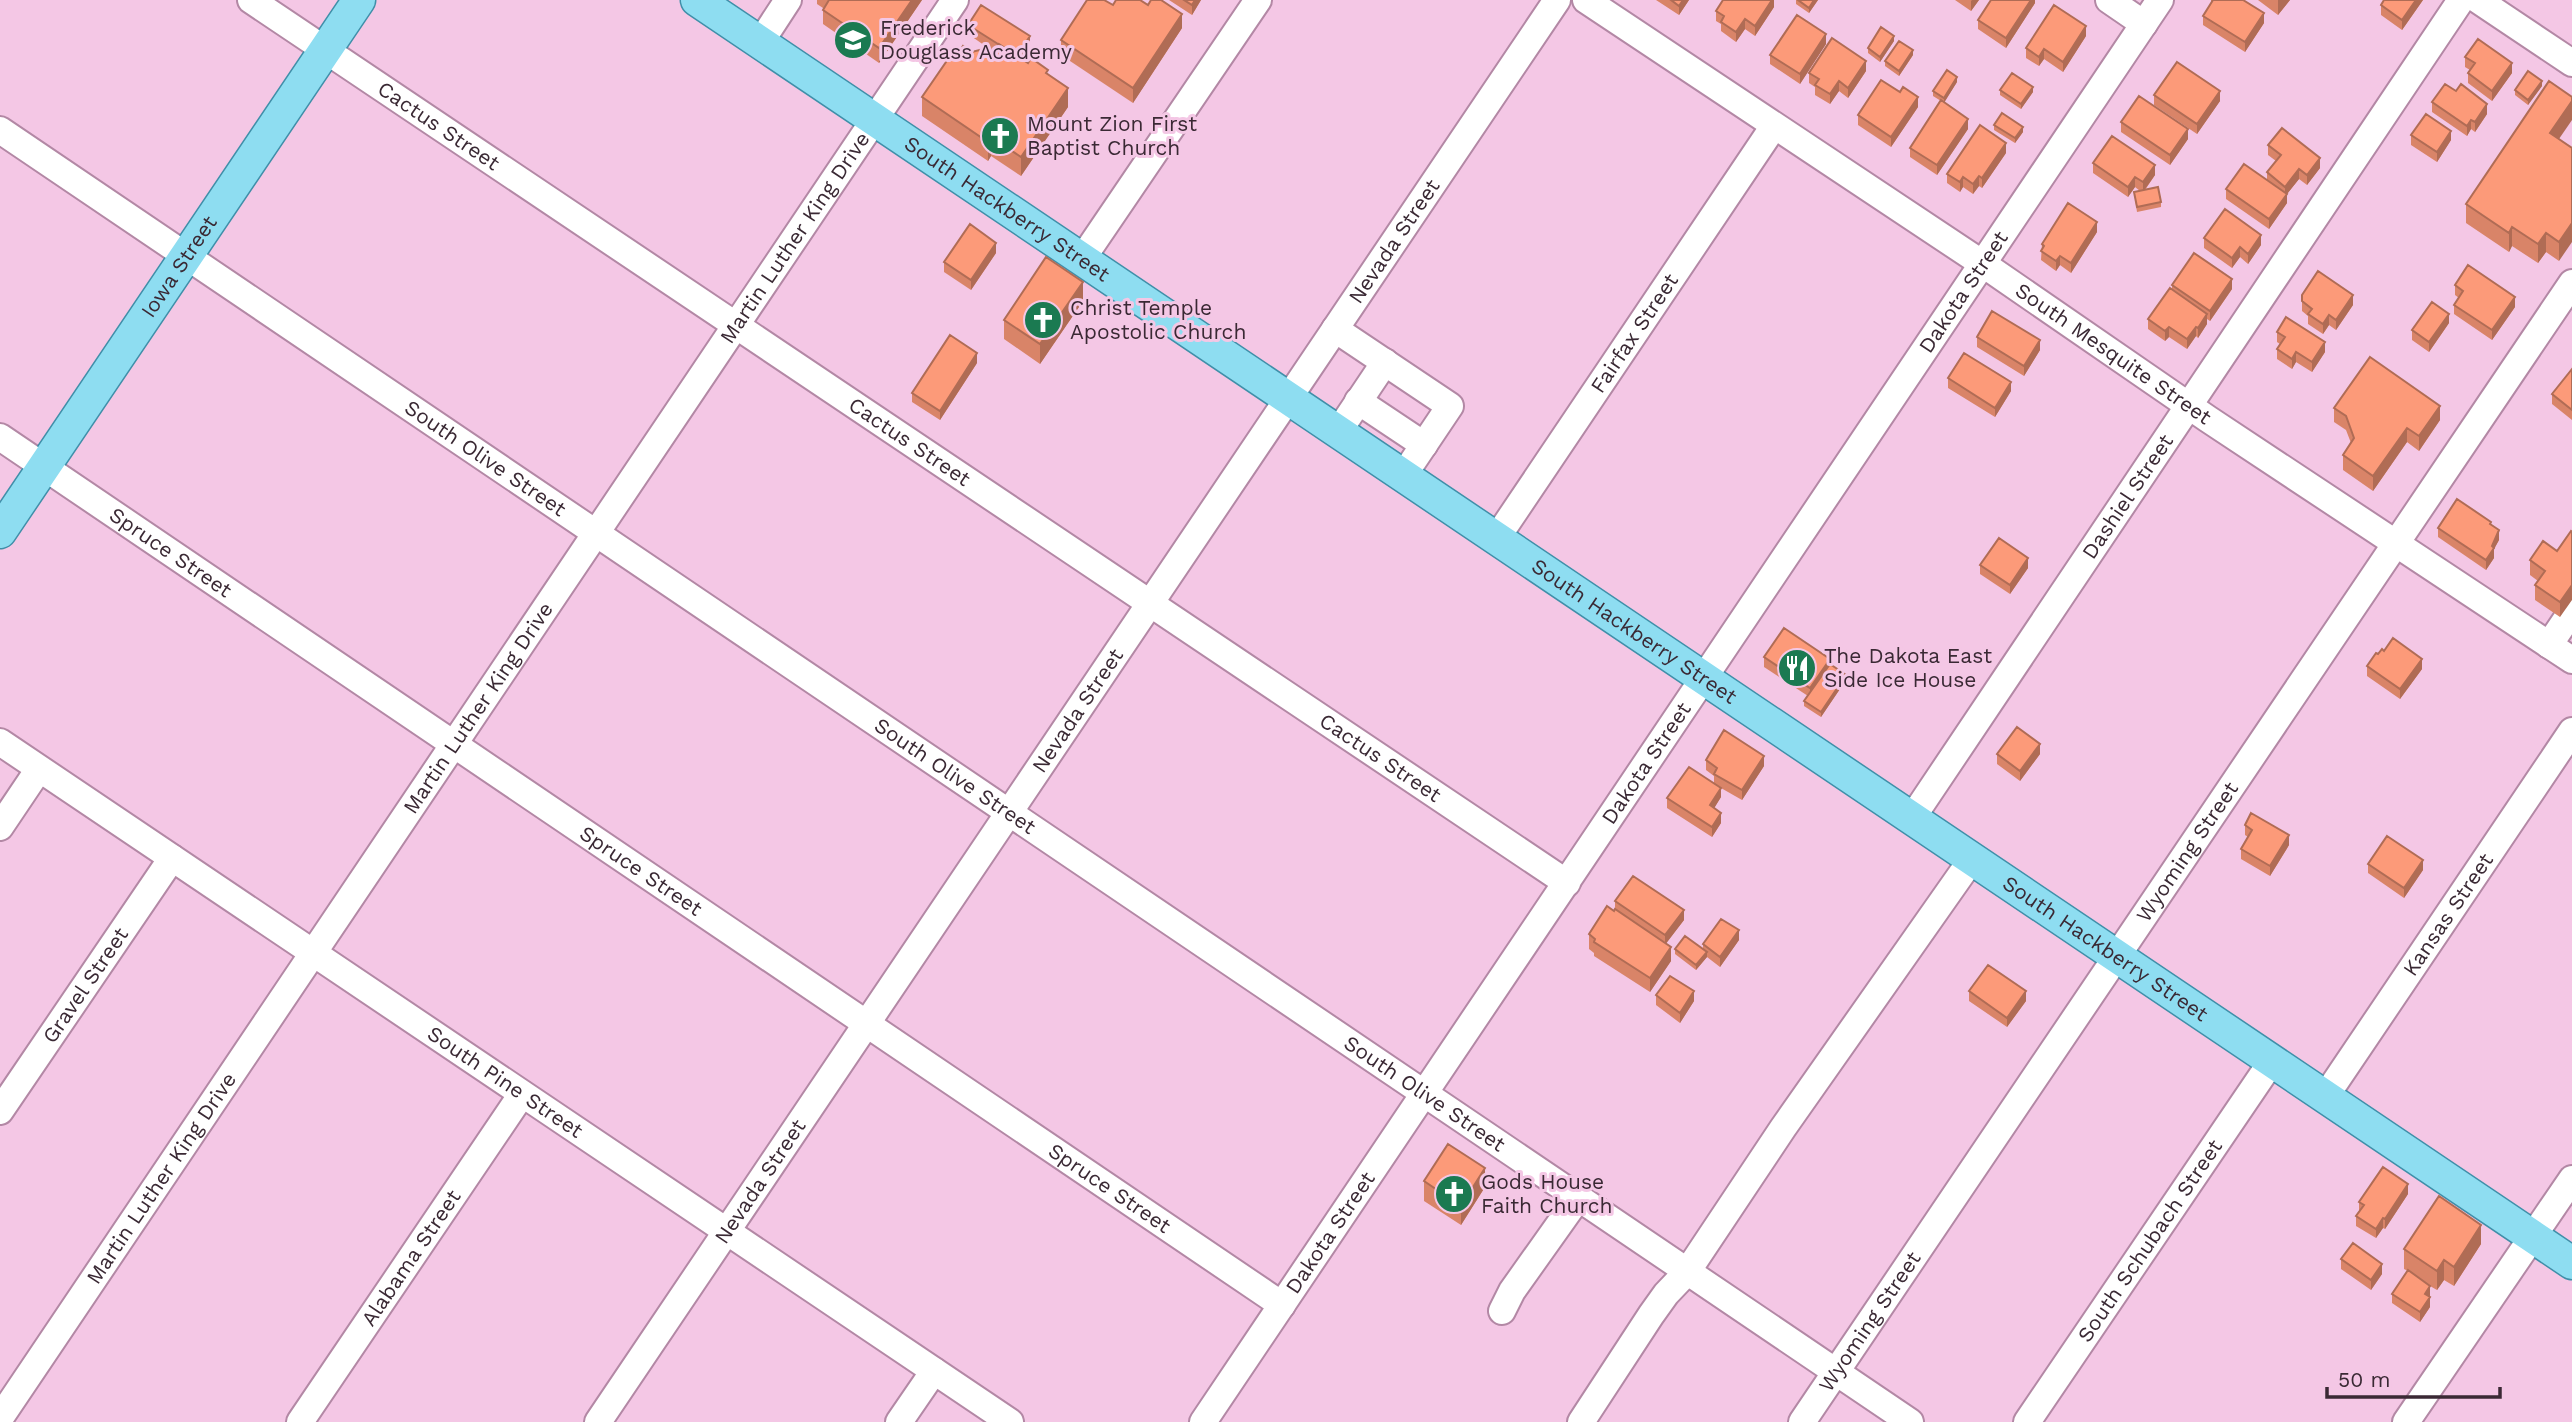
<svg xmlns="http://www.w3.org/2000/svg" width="2572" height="1422" font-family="'Work Sans',sans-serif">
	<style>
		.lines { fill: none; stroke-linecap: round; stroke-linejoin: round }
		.minor-casing { stroke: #b388a5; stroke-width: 30 }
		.major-casing { stroke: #408fa9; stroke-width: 35 }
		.minor { stroke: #fff; stroke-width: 26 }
		.major { stroke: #8eddf1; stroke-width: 32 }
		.wall { fill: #d98468 }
		.shaded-wall { fill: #b06c55 }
		.building { fill: #fc9a79; stroke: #b06c55; stroke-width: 2 }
		.labels { text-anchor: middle; stroke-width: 6; stroke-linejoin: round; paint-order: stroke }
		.poi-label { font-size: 21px; fill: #3a2934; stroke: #f4c7e5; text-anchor: start }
		.street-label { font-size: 21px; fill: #3a2934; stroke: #f4c7e5 }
	</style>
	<rect width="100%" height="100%" fill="#f4c7e5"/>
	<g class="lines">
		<defs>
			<g id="minor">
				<path id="s1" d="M251,0L1567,883"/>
				<path id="s2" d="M1586,0L1983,264L2208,419L2572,660"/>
				<path d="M2109,0L2144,24"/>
				<path d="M2478,0L2572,63"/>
				<path d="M760,43L788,0"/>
				<path id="s3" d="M0,130L1910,1422"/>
				<path d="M1082,259L1258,0"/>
				<path d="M1335,329L1450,406L1403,476"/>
				<path d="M1358,401L1424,445"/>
				<path d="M1338,432L1385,362"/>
				<path id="s4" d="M0,437L1282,1305"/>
				<path id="s5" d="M1496,539L1774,126"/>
				<path d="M2549,645L2572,611"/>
				<path id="s6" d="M0,742L1010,1422"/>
				<path id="s7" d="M1912,818L2461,0"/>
				<path d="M0,827L39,769"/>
				<path id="s8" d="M2325,1097L2572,731"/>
				<path id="s9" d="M0,1111L172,858"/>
				<path d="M1502,1311L1512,1291L1578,1198"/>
				<path id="s10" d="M0,1418L955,0"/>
				<path id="s11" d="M300,1422L522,1094"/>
				<path id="s12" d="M598,1422L1557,0"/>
				<path d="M899,1422L934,1371"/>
				<path id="s13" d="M1203,1422L2160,0"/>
				<path d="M1581,1422L1651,1315L1666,1294L1687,1272L1783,1128L1972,859"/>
				<path id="s14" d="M1802,1422L2572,283"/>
				<path id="s15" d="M2027,1422L2272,1061"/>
				<path d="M2406,1422L2572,1179"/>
			</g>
			<g id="major">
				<path id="s16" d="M697,0L2572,1263"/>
				<path id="s17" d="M0,532L359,0"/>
			</g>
		</defs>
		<!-- minor casing -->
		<use href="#minor" class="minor-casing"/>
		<!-- major casing -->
		<use href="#major" class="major-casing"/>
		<!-- minor -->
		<use href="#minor" class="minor"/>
		<!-- major -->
		<use href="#major" class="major"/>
	</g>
	<!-- wall -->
	<path class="wall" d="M817,0H922L879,63L823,24V8L817,4Z
		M1169,0H1201L1192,15Z
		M1656,0H1689L1679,15Z
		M1774,0V7L1755,36L1745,29L1736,42L1721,31V24L1716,21V11Z
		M1796,0H1818L1809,13L1796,4Z
		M1955,0H1979L1971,11Z
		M2035,0V3L2006,48L1978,29V20Z
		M2211,0H2243L2264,23L2245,52L2203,25V16L2211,3Z
		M2258,0H2290L2278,15Z
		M2423,0L2402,30L2381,15V5Z
		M1113,5H1148L1182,28L1133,103L1061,55V40Z
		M968,25L1030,46L1021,59L1048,74L1068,107L1021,176L991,156L988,161L922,116V97L959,52H994L968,34Z
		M2086,36L2063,72L2044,59L2039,66L2026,58V48Z
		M1894,41L1880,62L1868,53V48Z
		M1826,44L1800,84L1770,64V55Z
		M1913,55L1899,76L1885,66V61Z
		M2465,57L2512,73L2492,101L2468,83V73L2470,70L2465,67Z
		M1866,71L1848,98L1839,91L1830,104L1815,95V87L1809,83V73Z
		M1957,82L1944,102L1968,129L1937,175L1910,157V148L1941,101L1933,96V91Z
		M2542,86L2528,105L2515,95V90Z
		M2000,90L2033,92L2021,109L2000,95Z
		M2154,95L2220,101L2197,134L2154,105Z
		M2432,102L2487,114L2475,132L2471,129L2467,136L2432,112Z
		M1918,107L1891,147L1858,125V115Z
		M2121,122L2188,139L2170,165L2121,132Z
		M1994,125L2023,132L2015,143L1994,130Z
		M2411,135L2451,140L2437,162L2411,145Z
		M2559,139L2572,148L2559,261L2546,252L2538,263L2512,246L2509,252L2466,223V204Z
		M2268,145L2320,168L2307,185L2299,179L2287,194V203L2269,229L2226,199V189L2267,180V172L2276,161L2268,155Z
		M2006,153L1982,188L1979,186L1973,194L1963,187L1960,192L1947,183V174Z
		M2093,163L2155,175L2145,190L2161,202V207L2137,212L2134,192L2140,191L2135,187L2128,197L2093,173Z
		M2097,232L2071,273L2060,265L2056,271L2041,260L2042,244Z
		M2204,238L2261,245L2248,264L2240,257L2232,268L2204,248Z
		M996,253L971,290L944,272V262Z
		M2172,285L2232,289L2210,321L2207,319V324L2198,338L2196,336L2187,349L2169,337L2165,341L2148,329V319L2172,289Z
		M2455,285L2515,307L2492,340L2454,314V305L2459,298L2455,295Z
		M2302,295L2353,305L2336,330L2329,325L2323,334L2308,324V316L2302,311Z
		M1083,301L1040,364L1004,339V320Z
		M2449,323L2429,352L2412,340V330Z
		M2277,332L2325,352L2312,372L2296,362L2292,369L2277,359V349L2280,344L2277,342Z
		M1977,337L2040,350L2024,376L1977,347Z
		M977,363L940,420L912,402V393Z
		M2572,369V420L2552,404V394Z
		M1948,378L2011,391L1995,417L1948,388Z
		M2334,408L2440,420L2419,451L2407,442L2373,491L2343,470V455L2351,443L2346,430L2334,422Z
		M2491,525L2499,540L2494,549V558L2486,570L2438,537V528Z
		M2571,531L2560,617L2535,600V585L2538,581L2530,575V560L2557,551Z
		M1980,565L2028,568L2010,594L1980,574Z
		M2378,654L2422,669L2400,699L2367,676V666Z
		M1764,657L1846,680L1821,717L1804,706V701L1808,696L1764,667Z
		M1997,754H2040L2020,781L1997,764Z
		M1706,760L1764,766L1742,800L1721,788V797L1714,808L1721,823L1712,837L1667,808V798L1714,783V776L1706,770Z
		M2245,825L2289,845L2270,876L2241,859V849L2248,837L2245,835Z
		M2368,864L2423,870L2404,898L2368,873Z
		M1615,901L1684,920L1666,943L1671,961L1650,992L1594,956V953L1589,949V934L1614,911L1615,909Z
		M1739,940L1720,967L1707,957L1696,970L1675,954V949H1703V944Z
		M1969,991L2026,1001L2007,1027L1969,1001Z
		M1656,995L1694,1001L1680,1023L1656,1005Z
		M1424,1181L1485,1187L1461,1225L1424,1201Z
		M2408,1194L2385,1229L2383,1228L2376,1238L2356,1226V1216L2359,1211V1202Z
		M2481,1244L2454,1286L2444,1280L2437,1290L2430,1286V1307L2420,1322L2392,1303V1294L2408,1271L2404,1269V1249Z
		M2341,1259L2382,1274L2371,1290L2341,1269Z"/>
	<!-- shaded-wall -->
	<path class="shaded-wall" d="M912,0H922L879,63V48Z
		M1195,0H1201L1192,15V5Z
		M1683,0H1689L1679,15V6Z
		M1772,0H1774V7L1755,36V26Z
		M1814,0H1818L1809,13V8Z
		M1972,0H1979L1971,11V1Z
		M2031,0H2035V3L2006,48V38Z
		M2278,0H2290L2278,15Z
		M2416,0H2423L2402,30V20Z
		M2264,13V23L2245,52V42Z
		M1182,14V28L1133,103V88Z
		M1745,19V29L1736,42V32Z
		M2086,26V36L2063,72V62Z
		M1826,34V44L1800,84V74Z
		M1030,36V46L1016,66V56Z
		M1894,36V41L1880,62V57Z
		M2044,49V59L2039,66V57Z
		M1913,50V55L1899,76V71Z
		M1866,61V71L1848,98V88Z
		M2512,63V73L2492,101V91Z
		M1957,77V82L1944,103V98Z
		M1839,81V91L1830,104V94Z
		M2542,81V86L2528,105V100Z
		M2033,87V92L2021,109V104Z
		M1068,88V107L1021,176V157Z
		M2220,91V101L2197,134V124Z
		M1918,97V107L1891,147V137Z
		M2572,101V120L2550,152V133Z
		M2487,104V114L2475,132V122Z
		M1968,119V129L1937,175V165Z
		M2471,120V129L2467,136V126Z
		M2023,127V132L2015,143V138Z
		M2188,129V139L2170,165V155Z
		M2451,131V140L2437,162V152Z
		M991,137V156L988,161V142Z
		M2006,143V153L1982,188V178Z
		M2320,158V168L2307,185V175Z
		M2155,165V175L2143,192V182Z
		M2299,169V179L2287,194V203L2269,229V219L2285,196V187Z
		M1979,176V186L1973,194V184Z
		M1963,177V187L1960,192V182Z
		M2135,177V187L2128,197V187Z
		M2097,222V232L2071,273V263Z
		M2572,223V242L2559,261V242Z
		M2512,227V246L2509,252V233Z
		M2546,233V252L2538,263V244Z
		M2261,235V245L2248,264V254Z
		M996,243V253L971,290V280Z
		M2240,247V257L2232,268V258Z
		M2060,256V265L2056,271V261Z
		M2232,279V289L2210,321V311Z
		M1083,282V301L1040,364V344Z
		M2353,295V305L2336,330V320Z
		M2515,297V307L2492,340V330Z
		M2207,314V324L2198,338V328Z
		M2449,314V323L2429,352V342Z
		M2329,315V325L2323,334V324Z
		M2169,327V337L2165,341V331Z
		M2196,327V336L2187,349V339Z
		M2040,340V350L2024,376V366Z
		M2325,342V352L2312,372V362Z
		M2296,352V362L2292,369V359Z
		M977,353V363L940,420V411Z
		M2011,382V391L1995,417V408Z
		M2440,406V420L2419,451V436Z
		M2407,428V442L2373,491V476Z
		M2499,530V540L2494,549V558L2486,570V560Z
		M2028,558V568L2010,594V585Z
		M2572,585V600L2560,617V602Z
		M1830,659V669L1810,698V688Z
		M2422,659V669L2400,699V689Z
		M1846,675V680L1821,717V712Z
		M2040,744V754L2020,781V771Z
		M1764,756V766L1742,800V790Z
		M1721,788V797L1710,815V805Z
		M1721,813V823L1712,837V827Z
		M2289,835V845L2270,876V866Z
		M2423,860V870L2404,898V888Z
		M1684,910V920L1665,945V935Z
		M1739,930V940L1720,967V957Z
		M1671,947V961L1650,992V978Z
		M1707,952V957L1696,970V965Z
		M1694,991V1001L1680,1023V1013Z
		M2026,991V1001L2007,1027V1018Z
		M1485,1168V1187L1461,1225V1206Z
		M2408,1184V1194L2385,1229V1219Z
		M2383,1218V1228L2376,1238V1229Z
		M2481,1225V1244L2454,1286V1267Z
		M2444,1260V1280L2437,1290V1271Z
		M2382,1264V1274L2371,1290V1280Z
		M2430,1286V1296L2425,1304V1294Z
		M2430,1297V1307L2420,1322V1312Z"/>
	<!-- building -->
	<path class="building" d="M829,0H912L879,48L823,10Z
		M1087,0H1104L1113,5L1116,0H1140L1148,5L1151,0H1161L1182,14L1133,88L1061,40Z
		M1184,0H1195L1192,5Z
		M1671,0H1683L1679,6Z
		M1723,0H1772L1755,26L1745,19L1736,32L1721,22L1724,16L1716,11Z
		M1798,0H1814L1809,8Z
		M1991,0H2031L2006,38L1978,20Z
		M2213,0H2243L2264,13L2245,42L2203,16Z
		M2384,0H2416L2402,20L2381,5Z
		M981,5L1030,36L1017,56L968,25Z
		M2054,5L2086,26L2063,62L2044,49L2039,57L2026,48Z
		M1797,15L1826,34L1800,74L1770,55Z
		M1881,27L1894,36L1880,57L1868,48Z
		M1832,38L1866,61L1848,88L1839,81L1830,94L1815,85L1819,79L1809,73Z
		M2478,39L2512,63L2492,91L2468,73L2475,63L2465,57Z
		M1899,41L1913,50L1899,71L1885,61Z
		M999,44L1028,63L1031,58L1048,70L1046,73L1068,88L1021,157L991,137L988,142L922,97L955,49L959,52L963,46L972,52L987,48L994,52Z
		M2177,62L2220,91L2197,124L2154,95Z
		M1947,70L1957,77L1944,98L1933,91Z
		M2528,71L2542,81L2528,100L2515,90Z
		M2012,73L2033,87L2021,104L2000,90Z
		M1881,80L1900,92L1903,87L1918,97L1891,137L1858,115Z
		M2549,81L2572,97V101L2550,133L2572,148V223L2559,242L2546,233L2538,244L2512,227L2509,233L2466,204Z
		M2445,84L2456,91L2461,84L2487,104L2475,122L2471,120L2467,126L2432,102Z
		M2139,96L2188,129L2170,155L2121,122Z
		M1941,100L1968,119L1937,165L1910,148Z
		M2002,113L2023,127L2015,138L1994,125Z
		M2426,114L2451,131L2437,152L2411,135Z
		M1980,125L2006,143L1982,178L1979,176L1973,184L1963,177L1960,182L1947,174Z
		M2282,128L2320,158L2307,175L2299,169L2285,187L2267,172L2281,155L2268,145Z
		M2112,136L2155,165L2143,182L2135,177L2128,187L2093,163Z
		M2244,164L2287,194L2269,219L2226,189Z
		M2158,187L2161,202L2137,207L2134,192Z
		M2068,203L2097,222L2071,263L2060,256L2056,261L2041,251L2044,246L2042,244Z
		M2225,209L2261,235L2248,254L2240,247L2232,258L2204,238Z
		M970,224L996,243L971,280L944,262Z
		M2194,253L2232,279L2210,311L2172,285Z
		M1046,257L1083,282L1040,344L1004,320Z
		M2468,265L2515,297L2492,330L2454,305L2463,291L2455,285Z
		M2318,271L2353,295L2336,320L2329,315L2323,324L2308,314L2312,309L2302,301V295Z
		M2170,288L2207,314L2198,328L2196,327L2187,339L2169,327L2165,331L2148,319Z
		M2432,302L2449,314L2429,342L2412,330Z
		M1992,311L2040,340L2024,366L1977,337Z
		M2286,317L2325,342L2312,362L2296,352L2292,359L2277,349L2285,337L2277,332Z
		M950,335L977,353L940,411L912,393Z
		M1964,353L2011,382L1995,408L1948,378Z
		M2370,357L2440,406L2419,436L2407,428L2373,476L2343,455L2354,438L2346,416L2334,408Z
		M2572,369V410L2552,394Z
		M2457,499L2491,522L2490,524L2499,530L2492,546L2494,548L2486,560L2438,528Z
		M2571,531L2572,532V585L2560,602L2535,585L2545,571L2530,560L2543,541L2557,551Z
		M1999,538L2028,558L2010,585L1980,565Z
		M1784,628L1830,659L1810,688L1764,657Z
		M2393,638L2422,659L2400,689L2367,666L2376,653L2378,654L2382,649L2384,651Z
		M1830,664L1846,675L1821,712L1804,701Z
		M2017,727L2040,744L2020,771L1997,754Z
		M1724,730L1764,756L1742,790L1714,774L1717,768L1706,760Z
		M1689,767L1721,788L1710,805L1721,813L1712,827L1667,798Z
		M2251,813L2289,835L2270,866L2241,849L2252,830L2245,825Z
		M2387,836L2423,860L2404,888L2368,864Z
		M1633,876L1684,910L1665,935L1615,901Z
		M1607,906L1614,911L1615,909L1671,947L1650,978L1594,942L1595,939L1589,934Z
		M1721,919L1739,930L1720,957L1703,944Z
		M1685,936L1707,952L1696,965L1675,949Z
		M1988,965L2026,991L2007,1018L1969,991Z
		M1670,976L1694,991L1680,1013L1656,995Z
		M1448,1144L1485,1168L1461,1206L1424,1181Z
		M2383,1167L2408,1184L2385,1219L2383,1218L2376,1229L2356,1216L2364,1205L2359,1202Z
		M2439,1196L2481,1225L2454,1267L2444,1260L2437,1271L2404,1249Z
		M2353,1243L2382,1264L2371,1280L2341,1259Z
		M2408,1270L2430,1286L2425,1294L2430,1297L2420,1312L2392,1294Z"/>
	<!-- icons -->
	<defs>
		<symbol id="school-disc" viewBox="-11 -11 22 22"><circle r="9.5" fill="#1b7a51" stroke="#f4c7e5"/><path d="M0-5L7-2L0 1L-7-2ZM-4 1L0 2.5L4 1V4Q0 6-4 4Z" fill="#fff"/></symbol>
		<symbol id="church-disc" viewBox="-11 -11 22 22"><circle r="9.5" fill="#1b7a51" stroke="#f4c7e5"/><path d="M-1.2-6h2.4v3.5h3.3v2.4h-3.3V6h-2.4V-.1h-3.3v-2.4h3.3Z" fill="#fff"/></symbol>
		<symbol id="restaurant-disc" viewBox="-11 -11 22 22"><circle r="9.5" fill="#1b7a51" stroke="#f4c7e5"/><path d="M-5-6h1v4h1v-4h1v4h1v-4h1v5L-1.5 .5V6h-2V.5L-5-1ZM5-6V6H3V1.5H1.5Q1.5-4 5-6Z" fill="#fff"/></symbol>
	</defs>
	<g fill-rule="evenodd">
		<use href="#school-disc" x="831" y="18" width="44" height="44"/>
		<use href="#church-disc" x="978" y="114" width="44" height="44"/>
		<use href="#church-disc" x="1021" y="298" width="44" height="44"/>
		<use href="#restaurant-disc" x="1775" y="646" width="44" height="44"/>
		<use href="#church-disc" x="1432" y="1172" width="44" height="44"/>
	</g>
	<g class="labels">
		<!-- poi labels -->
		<g class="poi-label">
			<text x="880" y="35">Frederick<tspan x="880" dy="24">Douglass Academy</tspan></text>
			<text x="1027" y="131">Mount Zion First<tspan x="1027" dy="24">Baptist Church</tspan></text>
			<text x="1070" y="315">Christ Temple<tspan x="1070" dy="24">Apostolic Church</tspan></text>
			<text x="1824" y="663">The Dakota East<tspan x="1824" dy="24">Side Ice House</tspan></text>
			<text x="1481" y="1189">Gods House<tspan x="1481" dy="24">Faith Church</tspan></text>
		</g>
		<!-- street labels -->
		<g class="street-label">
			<text dy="7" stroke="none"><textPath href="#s1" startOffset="226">Cactus Street</textPath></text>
			<text dy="7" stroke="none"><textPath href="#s16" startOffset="374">South Hackberry Street</textPath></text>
			<text dy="7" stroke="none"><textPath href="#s10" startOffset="1423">Martin Luther King Drive</textPath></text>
			<text dy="7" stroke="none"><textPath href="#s12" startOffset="1424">Nevada Street</textPath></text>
			<text dy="7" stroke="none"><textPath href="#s17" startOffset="320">Iowa Street</textPath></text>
			<text dy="7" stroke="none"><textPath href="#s13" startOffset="1362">Dakota Street</textPath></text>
			<text dy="7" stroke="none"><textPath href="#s5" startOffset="248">Fairfax Street</textPath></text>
			<text dy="7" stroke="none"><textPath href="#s2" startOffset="635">South Mesquite Street</textPath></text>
			<text dy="7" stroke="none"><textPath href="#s1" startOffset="793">Cactus Street</textPath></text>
			<text dy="7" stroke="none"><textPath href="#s3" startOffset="586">South Olive Street</textPath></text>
			<text dy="7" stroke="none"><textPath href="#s7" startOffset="387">Dashiel Street</textPath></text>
			<text dy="7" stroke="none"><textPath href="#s4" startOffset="206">Spruce Street</textPath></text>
			<text dy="7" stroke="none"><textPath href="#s16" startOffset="1130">South Hackberry Street</textPath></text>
			<text dy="7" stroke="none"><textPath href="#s10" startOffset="856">Martin Luther King Drive</textPath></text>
			<text dy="7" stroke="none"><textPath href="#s12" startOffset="858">Nevada Street</textPath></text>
			<text dy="7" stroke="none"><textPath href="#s1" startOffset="1360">Cactus Street</textPath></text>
			<text dy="7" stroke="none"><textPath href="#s13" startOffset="794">Dakota Street</textPath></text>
			<text dy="7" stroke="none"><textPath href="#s3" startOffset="1153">South Olive Street</textPath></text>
			<text dy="7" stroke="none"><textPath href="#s14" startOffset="688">Wyoming Street</textPath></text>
			<text dy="7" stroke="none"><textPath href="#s4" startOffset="774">Spruce Street</textPath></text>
			<text dy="7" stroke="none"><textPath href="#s8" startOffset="220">Kansas Street</textPath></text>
			<text dy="7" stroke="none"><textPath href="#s16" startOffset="1698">South Hackberry Street</textPath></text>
			<text dy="7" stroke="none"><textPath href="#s9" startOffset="152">Gravel Street</textPath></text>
			<text dy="7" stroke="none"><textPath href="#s6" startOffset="609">South Pine Street</textPath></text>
			<text dy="7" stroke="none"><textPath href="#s3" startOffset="1720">South Olive Street</textPath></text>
			<text dy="7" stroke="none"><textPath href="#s10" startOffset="289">Martin Luther King Drive</textPath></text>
			<text dy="7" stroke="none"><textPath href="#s12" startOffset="290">Nevada Street</textPath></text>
			<text dy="7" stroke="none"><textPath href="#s4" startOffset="1340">Spruce Street</textPath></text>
			<text dy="7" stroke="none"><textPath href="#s13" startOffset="228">Dakota Street</textPath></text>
			<text dy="7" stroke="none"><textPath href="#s15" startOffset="219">South Schubach Street</textPath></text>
			<text dy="7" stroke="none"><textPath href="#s11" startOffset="198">Alabama Street</textPath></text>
			<text dy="7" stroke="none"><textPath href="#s14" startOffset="121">Wyoming Street</textPath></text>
		</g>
	</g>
	<!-- scale -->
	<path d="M2327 1387v10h173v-10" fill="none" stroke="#3a2934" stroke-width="3.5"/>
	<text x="2338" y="1387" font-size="21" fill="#3a2934" stroke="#f4c7e5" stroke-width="5" paint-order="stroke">50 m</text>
</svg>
